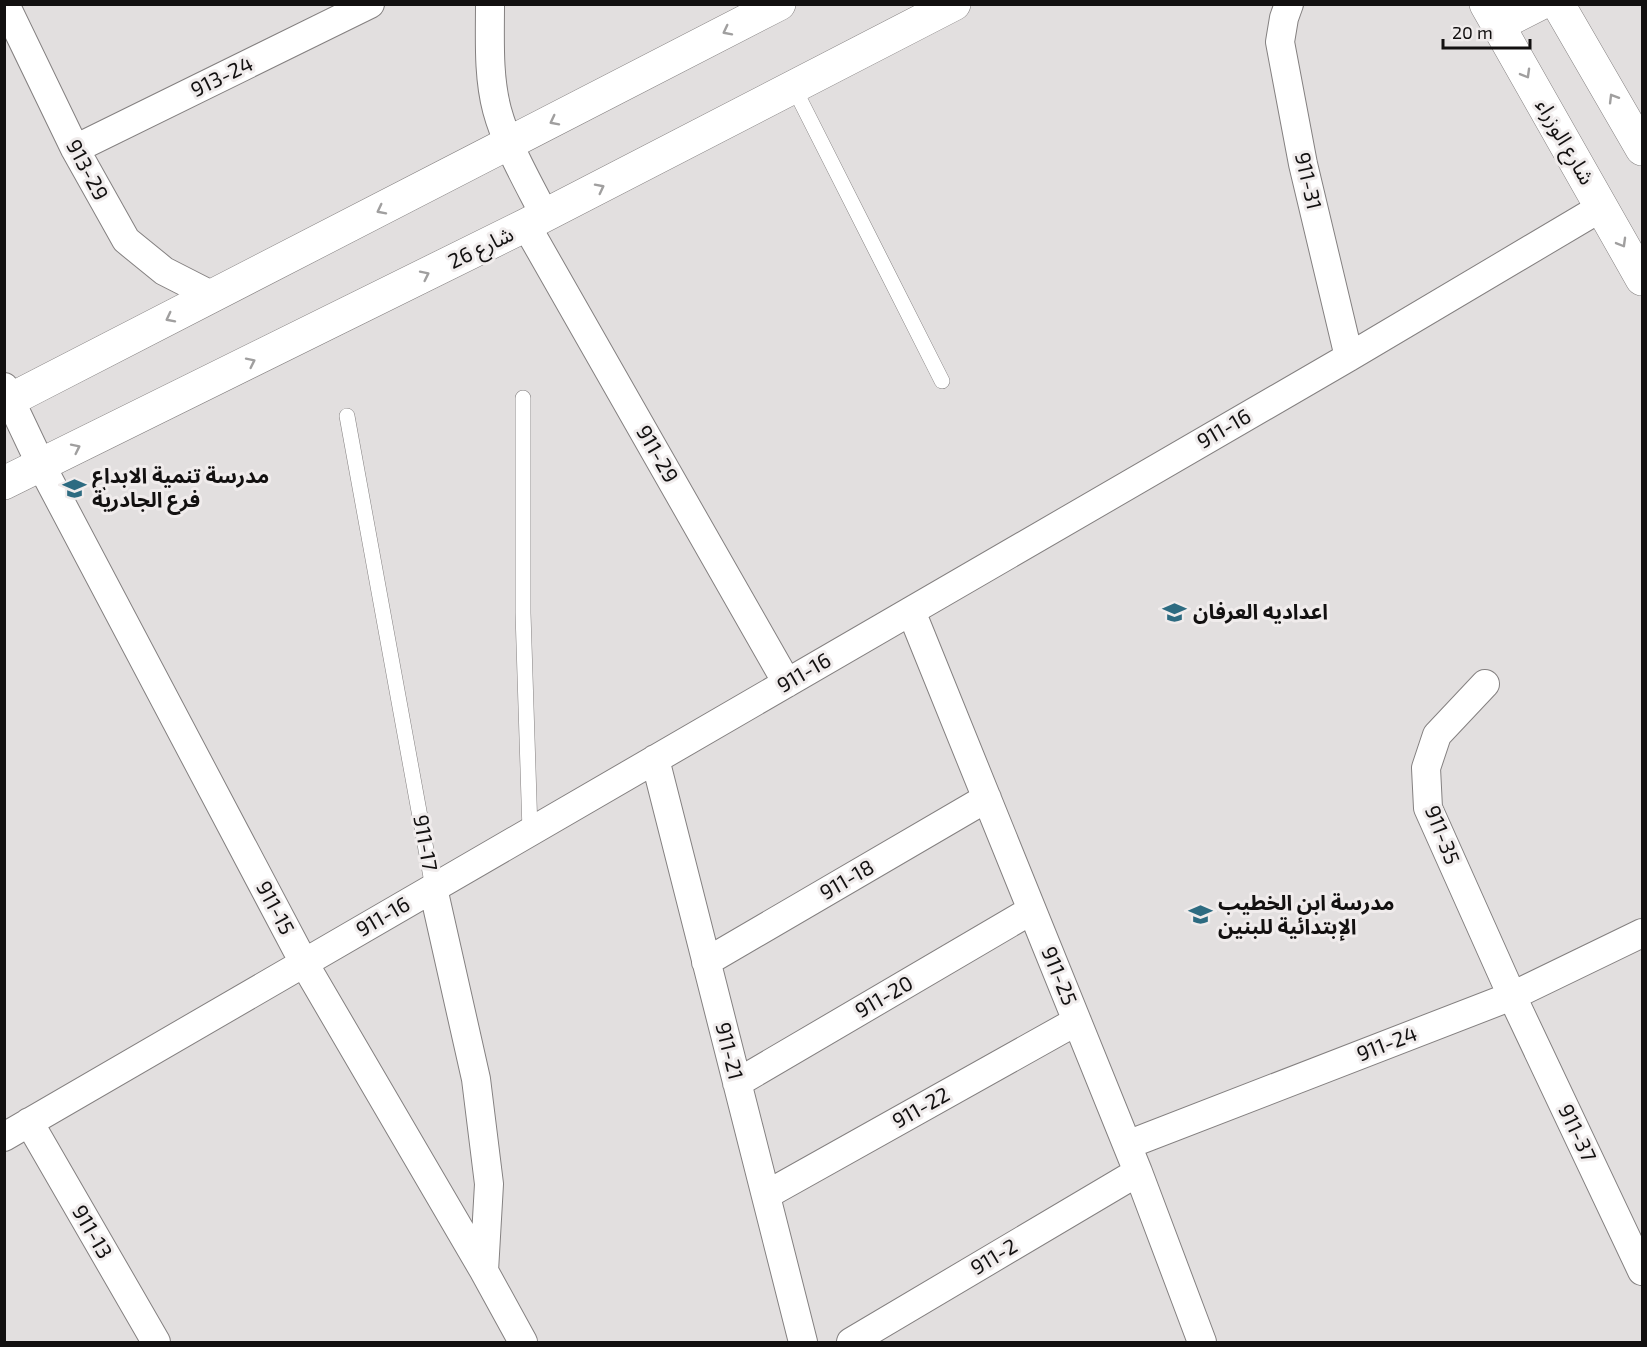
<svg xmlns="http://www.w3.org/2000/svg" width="1647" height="1347" font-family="'Exo 2','Noto Sans Arabic',sans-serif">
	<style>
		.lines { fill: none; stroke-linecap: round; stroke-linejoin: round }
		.lane-casing { stroke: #848080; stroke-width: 16 }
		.street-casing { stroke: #848080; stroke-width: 30 }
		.secondary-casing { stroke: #848080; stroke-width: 34 }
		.lane { stroke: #fff; stroke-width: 15 }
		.street { stroke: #fff; stroke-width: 28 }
		.secondary { stroke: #fff; stroke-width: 33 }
		.oneway { stroke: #a09f9f }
		.labels { text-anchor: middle; stroke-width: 6; stroke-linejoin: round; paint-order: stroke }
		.street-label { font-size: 21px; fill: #121010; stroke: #f0ecec }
		.poi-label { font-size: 21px; font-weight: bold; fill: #121010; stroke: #f0ecec; text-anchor: start }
	</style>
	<rect width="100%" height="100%" fill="#e2dfdf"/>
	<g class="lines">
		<defs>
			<path id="lane" d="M794,88L942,381
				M523,398V613L530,831
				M347,416L433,888"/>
			<path id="street" d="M5,4L75,149L126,240L164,271L213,296
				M490,4C490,39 488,76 497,110C507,147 528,182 545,216
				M1289,4L1284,18L1280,42L1303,164L1349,357
				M75,149L370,4
				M526,225L787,683
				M4,387L41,465L304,963L484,1271L523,1342
				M911,611L1138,1172L1202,1342
				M1485,684L1437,735L1426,768L1428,808L1512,996L1642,1271
				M655,759L803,1342
				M433,888L476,1079L489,1184L484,1271
				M706,962L987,798
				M737,1083L1032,910
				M29,1122L156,1342
				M4,1137L1349,357L1602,207
				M1127,1145L1512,996L1642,933
				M766,1195L1077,1021
				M851,1342L1138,1172"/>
			<path id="secondary" d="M1486,4L1642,279
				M1558,4L1642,149
				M1498,25L1539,4
				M4,403L779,4
				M4,483L526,225L954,4"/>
		</defs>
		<!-- lane casing -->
		<use href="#lane" class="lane-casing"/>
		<!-- street casing -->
		<use href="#street" class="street-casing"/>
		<!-- secondary casing -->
		<use href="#secondary" class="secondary-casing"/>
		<!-- lane -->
		<use href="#lane" class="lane"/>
		<!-- street -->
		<use href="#street" class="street"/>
		<!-- secondary -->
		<use href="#secondary" class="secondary"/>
	</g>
	<!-- one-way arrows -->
	<defs><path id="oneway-chevron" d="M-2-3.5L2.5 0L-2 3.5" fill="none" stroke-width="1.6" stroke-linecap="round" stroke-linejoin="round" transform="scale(1.5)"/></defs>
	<g class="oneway">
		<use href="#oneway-chevron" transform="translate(727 31) rotate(153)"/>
		<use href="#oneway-chevron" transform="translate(1526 74) rotate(60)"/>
		<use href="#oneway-chevron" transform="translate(1613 98) rotate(-121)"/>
		<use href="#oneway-chevron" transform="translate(554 121) rotate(153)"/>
		<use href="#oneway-chevron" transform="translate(600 188) rotate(-27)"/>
		<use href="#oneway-chevron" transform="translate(381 210) rotate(153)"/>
		<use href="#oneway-chevron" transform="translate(1622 243) rotate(60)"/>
		<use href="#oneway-chevron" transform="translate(425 275) rotate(-26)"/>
		<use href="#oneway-chevron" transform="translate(170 318) rotate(153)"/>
		<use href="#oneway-chevron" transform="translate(251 362) rotate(-26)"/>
		<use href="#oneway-chevron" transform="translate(76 448) rotate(-26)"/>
	</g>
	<!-- icons -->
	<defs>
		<symbol id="school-bare" viewBox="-9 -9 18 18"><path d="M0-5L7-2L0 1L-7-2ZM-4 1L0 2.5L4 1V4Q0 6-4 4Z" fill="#2d6b81" stroke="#f0ecec" stroke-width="2.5" paint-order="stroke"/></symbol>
	</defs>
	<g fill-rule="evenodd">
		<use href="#school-bare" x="58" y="472" width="33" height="33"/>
		<use href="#school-bare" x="1158" y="596" width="33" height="33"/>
		<use href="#school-bare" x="1184" y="898" width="33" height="33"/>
	</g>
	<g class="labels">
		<!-- street labels -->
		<g class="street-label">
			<text transform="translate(222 77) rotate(-26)" y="7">913-24</text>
			<text transform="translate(1565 142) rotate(60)" y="7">شارع الوزراء</text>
			<text transform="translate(87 170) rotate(62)" y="7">913-29</text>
			<text transform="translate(1308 181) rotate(77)" y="7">911-31</text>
			<text transform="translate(481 248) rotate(-26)" y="7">شارع 26</text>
			<text transform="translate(1224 429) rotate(-30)" y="7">911-16</text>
			<text transform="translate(657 454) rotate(60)" y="7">911-29</text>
			<text transform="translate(804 673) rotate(-30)" y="7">911-16</text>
			<text transform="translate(1442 835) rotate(69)" y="7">911-35</text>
			<text transform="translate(425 843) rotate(80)" y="7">911-17</text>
			<text transform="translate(847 880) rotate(-30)" y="7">911-18</text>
			<text transform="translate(275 908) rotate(62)" y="7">911-15</text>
			<text transform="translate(383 917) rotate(-30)" y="7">911-16</text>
			<text transform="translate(1059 976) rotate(68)" y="7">911-25</text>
			<text transform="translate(884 997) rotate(-30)" y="7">911-20</text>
			<text transform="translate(1387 1044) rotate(-21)" y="7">911-24</text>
			<text transform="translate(729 1051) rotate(76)" y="7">911-21</text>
			<text transform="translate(921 1108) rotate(-29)" y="7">911-22</text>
			<text transform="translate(1577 1133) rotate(65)" y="7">911-37</text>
			<text transform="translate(92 1232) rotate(60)" y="7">911-13</text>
			<text transform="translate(994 1257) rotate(-31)" y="7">911-2</text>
		</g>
		<!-- poi labels -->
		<g class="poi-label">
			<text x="92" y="483">مدرسة تنمية الابداع<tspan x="92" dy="24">فرع الجادرية</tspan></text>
			<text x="1193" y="619">اعداديه العرفان</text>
			<text x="1218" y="910">مدرسة ابن الخطيب<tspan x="1218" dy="24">الإبتدائية للبنين</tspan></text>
		</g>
	</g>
	<!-- border -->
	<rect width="1647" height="1347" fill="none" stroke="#121010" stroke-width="12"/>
	<!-- scale -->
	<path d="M1443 39v9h87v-9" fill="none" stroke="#121010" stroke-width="3"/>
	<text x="1452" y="39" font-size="18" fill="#121010" stroke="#f0ecec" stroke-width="4.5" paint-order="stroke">20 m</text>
</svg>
